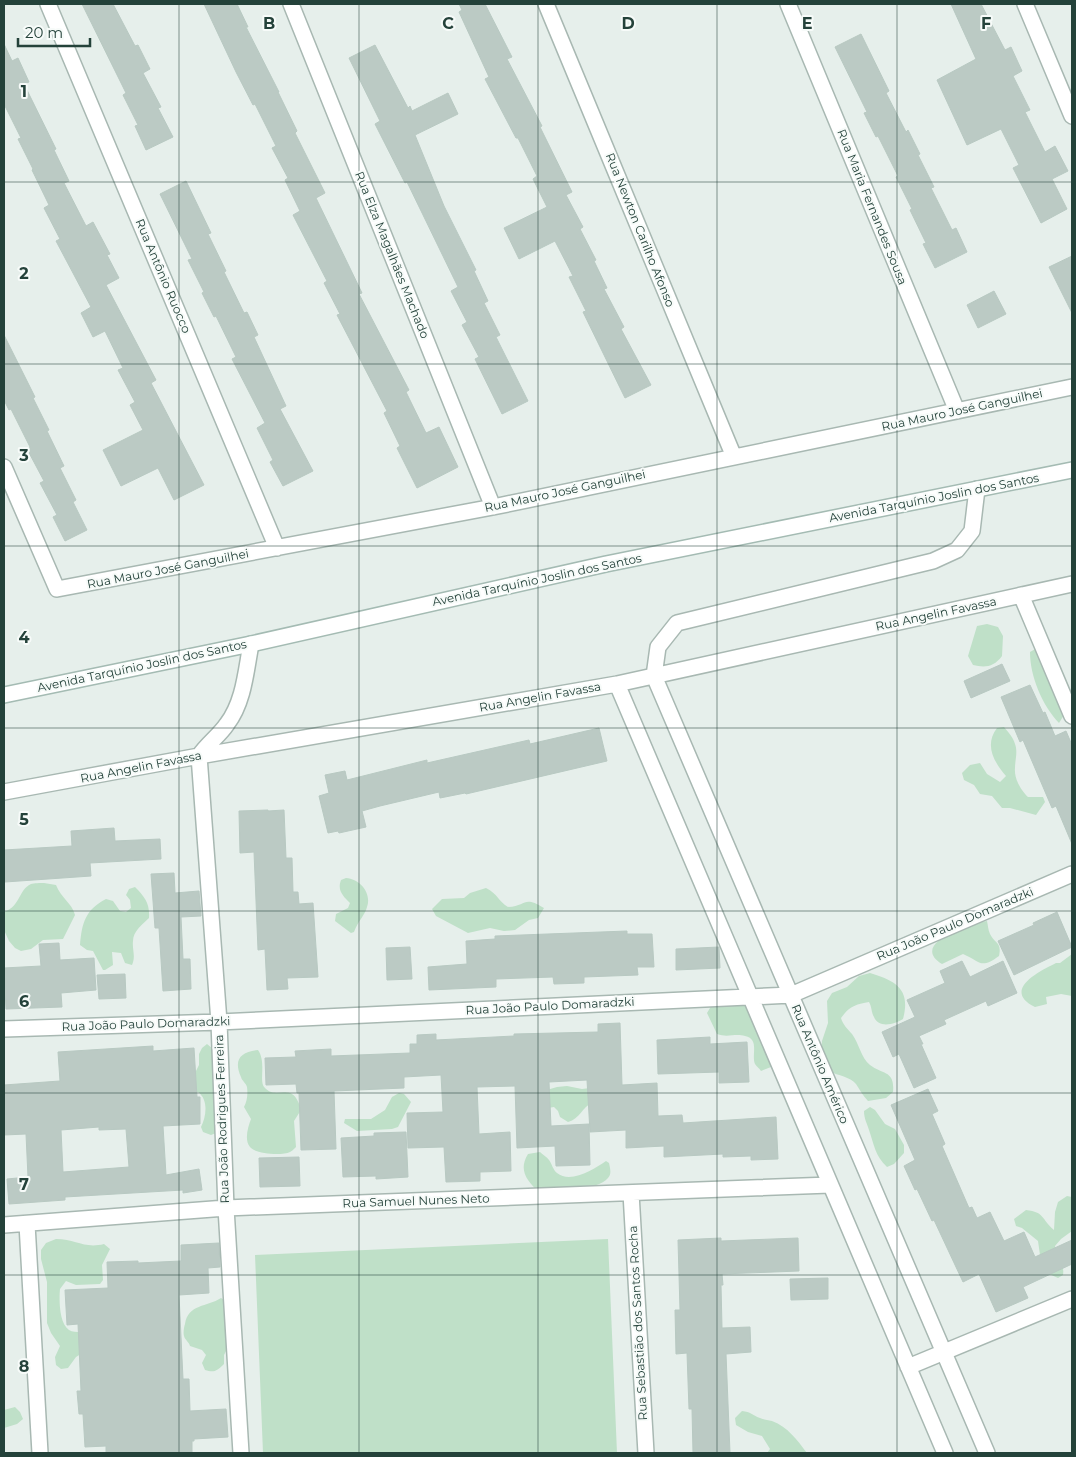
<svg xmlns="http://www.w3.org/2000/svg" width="1076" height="1457" font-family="Montserrat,sans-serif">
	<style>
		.green { fill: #bfe0c8 }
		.building { fill: #bbcac4; stroke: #b8c9c2; fill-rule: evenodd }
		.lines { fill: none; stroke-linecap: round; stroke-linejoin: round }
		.street-casing { stroke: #a8b8b2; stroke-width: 18 }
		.secondary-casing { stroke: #a4bbb3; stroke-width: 18 }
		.street { stroke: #fff; stroke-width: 15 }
		.secondary { stroke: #fff; stroke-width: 15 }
		.grid { fill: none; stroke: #24423a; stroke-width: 1; stroke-opacity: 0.55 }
		.labels { text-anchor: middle; stroke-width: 4; stroke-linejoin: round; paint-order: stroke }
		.street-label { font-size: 12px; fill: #24423a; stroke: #f7fbf9 }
		.grid-label { font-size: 16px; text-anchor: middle; font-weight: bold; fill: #24423a; stroke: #f7fbf9; stroke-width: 4; stroke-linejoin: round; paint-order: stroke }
	</style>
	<rect width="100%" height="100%" fill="#e6efeb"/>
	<!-- green -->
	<path class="green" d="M987,624L998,627L1003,636L1002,656C994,667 985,668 973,665L968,656L977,626Z
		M1037,648L1064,704V715L1059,723C1042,705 1030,676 1030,652Z
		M1004,727C1009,733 1013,737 1015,744C1018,752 1015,760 1015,768C1014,779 1021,790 1028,797H1043L1045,802L1036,815L1010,808H1002L992,796L980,794L974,785L964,780L962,773L970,765L980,763L987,774L1000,782L1006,776C994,762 984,745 997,728Z
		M346,878C360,879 372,893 367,907C365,915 358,921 354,932L351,933L335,921L336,914L348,908L350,903C343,896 337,890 341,880Z
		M44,883L56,885C61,898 72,903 75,915L63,939L43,940L31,949L21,951L15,948L9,941L4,930V912C21,906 18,890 31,884C34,883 40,883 44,883Z
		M135,887C145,897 150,904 149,918C143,924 133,931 133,941C132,950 136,956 132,965L125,963L121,953L112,952L113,965L105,970H103L93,951L87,950L80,945C82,923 85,910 106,899L113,901L120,911L126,912L131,908L130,900L126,895L129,889Z
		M486,888C498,894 498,901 508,907C527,906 523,895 544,908L538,918L529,920L515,930L504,931L490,928L468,933L436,916L432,909L442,899L464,898L470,893Z
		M987,921C988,925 988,930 990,934C995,944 1002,942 999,956C980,970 980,961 963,954L942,964C908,943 972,924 987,921Z
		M1072,954V996L1061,994L1046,997L1047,1004L1035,1007C1001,990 1040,971 1056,963H1060Z
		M870,973C896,981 911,989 903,1019C895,1024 879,1029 874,1017C871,1012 872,1007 869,1002C854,1005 850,1006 841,1018C843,1025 847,1028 852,1034C859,1043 861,1058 870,1065C883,1075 895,1070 893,1092L886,1098L868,1101C863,1096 860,1090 856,1084C850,1077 838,1075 830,1072L821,1058L822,1041L828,1023L827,1001L832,993L847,987L859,976Z
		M713,1003L748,1005L773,1062L771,1067L761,1071C759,1068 757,1067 755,1064C751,1055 760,1039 745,1036C735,1033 728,1038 717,1034L707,1013Z
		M207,1044L213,1049L217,1093L214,1101L217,1128L216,1133L211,1135L203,1132L201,1127C206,1117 209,1100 198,1092L190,1094L195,1073L199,1065V1054L202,1048Z
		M258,1050C267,1063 258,1082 265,1088C277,1101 293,1079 301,1110L294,1121L296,1147C295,1148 291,1152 290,1152C282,1156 255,1154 250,1147C244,1140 248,1127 251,1119L244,1107C247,1101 248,1095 247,1087C246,1083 242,1081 241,1077C233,1059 241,1052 258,1050Z
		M567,1086L582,1089L590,1088L592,1103C582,1107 580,1119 568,1122L560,1117L558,1111L554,1107L536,1110L540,1092L557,1087Z
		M399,1093L404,1094L411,1102L398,1127L392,1129L357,1131L344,1123L345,1119H371L385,1110L392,1097Z
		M870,1107L875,1110L885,1124L895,1129L904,1145V1153L894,1164L887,1167C875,1156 874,1144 869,1130C867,1123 864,1119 864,1111Z
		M540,1152C542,1154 547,1157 549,1160C552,1164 553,1170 557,1173C571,1184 594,1169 606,1161L609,1163C610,1168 612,1174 608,1178C598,1191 554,1190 539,1192C527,1181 518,1170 528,1154Z
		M1067,1196L1072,1197V1231L1061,1239L1055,1246C1056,1256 1065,1263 1063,1275L1058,1278L1047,1273L1040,1255L1038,1241L1022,1228L1016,1226L1014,1219L1026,1210C1045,1212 1041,1219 1054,1230L1055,1212L1058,1202Z
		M56,1239C76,1239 84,1249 104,1244L110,1249L102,1265L103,1280L100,1284L76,1285L66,1281L60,1289C59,1299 59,1323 69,1330C72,1332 77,1332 81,1332L84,1352L76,1357L68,1368L61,1369L56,1365L55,1357L60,1346L51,1333L47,1323V1282L41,1259V1250L46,1243Z
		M608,1239L617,1453H263L255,1255Z
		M221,1298L226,1301L230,1343L224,1355V1364C217,1371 214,1373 205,1370L202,1363L206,1355L202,1350L190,1346C189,1342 185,1340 184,1336C183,1333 184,1327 185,1324C188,1304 207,1307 221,1298Z
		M15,1407L20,1412L23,1419L17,1424L4,1428V1410Z
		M742,1411C751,1412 752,1415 760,1418C764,1420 768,1420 772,1421C788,1427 797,1440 807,1453H767L770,1449L762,1436L748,1432L736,1425L735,1418Z"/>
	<!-- building -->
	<path class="building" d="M82,4H113L135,46L138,45L150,69L143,73L161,107L158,108L173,137L146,150L135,126L138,125L123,95L126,93Z
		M204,4H237L248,27H246L279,92H278L297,131L295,133L325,193L316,198L362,293L359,294L409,390L406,392L426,433L439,427L458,467L417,488L397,448L400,446L384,413L387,411L337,315L340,314L324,283L327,281L293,215L300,211L285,180L288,178L272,148L276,146L255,104L253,105L236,72Z
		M459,4H485L512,57L507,59L542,126L540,127L572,192L566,195L583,227L580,229L596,260L594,261L607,288L604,289L624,327L621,329L651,385L625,398L583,312L586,311L569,277L573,276L555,241L519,259L504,228L547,207L533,179L537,176L518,138H516L485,79L489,77L459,12L462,10Z
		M951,4H981L1005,50L1011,47L1022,71L1013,76L1030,110L1025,112L1045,152L1055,146L1068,171L1052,179L1067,209L1041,223L1013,168L1019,165L1001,129L967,145L937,80L976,59Z
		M861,34L889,91L886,93L906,132L908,130L920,154L918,155L934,187L931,188L952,230L956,228L967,252L935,268L923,244L926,243L910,210L912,209L896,177L898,176L878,136L876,137L864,113L867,112L835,47Z
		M4,44L12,61L18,58L29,82L24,84L56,149L54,150L69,181L64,183L86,226L93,222L110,254L107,255L119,278L106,285L156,380L151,383L204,485L174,500L158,468L121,486L103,450L143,430L130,405L135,402L118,370L123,368L105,331L93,337L81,313L91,307L56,241L60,239L44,208L49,205L32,170L33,169L18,139L21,138L4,104Z
		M375,45L408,108L410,106L412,111L448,93L458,114L415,135L444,206L476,270L474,271L488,301L484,303L500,335L496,337L528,401L502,414L475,359L479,357L462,325L467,322L451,291L458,287L407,182L405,183L375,124L380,121L349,58Z
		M186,181L211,233L208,234L226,271L224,272L244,313L247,312L258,335L254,337L286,406L280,409L313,471L283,486L270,462L273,460L257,428L265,423L232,359L236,357L216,316L214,317L202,293L204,292L188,260L192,259L160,194Z
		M1072,256V313L1049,267Z
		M994,291L1006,314L978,328L967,305Z
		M4,335L35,397L33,398L49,430L47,431L64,466L60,468L76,500L73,502L87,530L65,541L53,517L57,515L40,483L44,481L27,449L30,447L11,409L9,410L4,400Z
		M1002,664L1010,681L971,698L964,681Z
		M1030,685L1043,713L1045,712L1055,736L1066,731L1072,745V844L1056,806L1052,808L1023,740L1020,742L1001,697Z
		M599,728L607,761L466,794L465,793L440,798L439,792L380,806L362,811L366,827L339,833L338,831L328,833L319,796L329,793L325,775L345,771L347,780L427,760V763L529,740L530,744Z
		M268,810V811L284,810L286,858H292L293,892H298L299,904L313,903L318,977L287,978L288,989L267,990L265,949L258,950L254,852L240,853L239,811Z
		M114,828L115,841L160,839L161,859L90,863L91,876L5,882L4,850L72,846L71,831Z
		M174,873L175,893L199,891L201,916L181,917L183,959H190L191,989L163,991L159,928H155L151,874Z
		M1057,912L1072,947L1014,975L998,941L1034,925L1033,923Z
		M627,931V934H652L654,967H637L638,975L584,977V983L554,984L553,977L496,979V987L429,990L428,967L467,964L466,941L495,939V936Z
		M59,943L60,960L94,958L96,990L61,993L62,1007L6,1009L4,968L41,966L39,944Z
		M410,947L412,979L387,980L386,948Z
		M719,947L720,968L676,970V949Z
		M962,961L970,977L1003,961L1017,993L988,1006L986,1001L944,1020L946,1024L919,1036L923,1044H921L936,1078L914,1088L899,1054L893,1057L882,1032L915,1017L907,1000L945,983L940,971Z
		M125,974L126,998L99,999L97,975Z
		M620,1023L622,1085L657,1083L658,1116L682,1115L683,1123L776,1117L778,1159L751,1160V1156L723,1157V1154L664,1157V1146L626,1148V1130L590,1132L587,1080L549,1082L551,1126L589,1124L590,1165L556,1166L555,1146L517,1148L515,1086L477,1087L479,1134L510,1132L511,1171L480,1172V1181L446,1182L444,1147L408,1148L407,1113L443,1112L441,1075L404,1077V1088L334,1091L336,1149L301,1150L299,1093H297L296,1084L266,1085L265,1058L296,1057L295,1051L331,1049V1056L410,1053V1044H417V1035L436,1034V1040L514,1036V1034L598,1032V1024Z
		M710,1037V1044L747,1042L749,1082L719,1083V1072L658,1074L657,1040Z
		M153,1046V1051L194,1048L197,1097H200V1124L163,1126L166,1175L199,1169L202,1190L183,1193V1190L65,1197V1200L9,1204L7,1179L28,1177L26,1134L4,1135V1085L60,1081L58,1052ZM99,1127V1130L126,1129L129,1167L63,1172L61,1130Z
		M928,1089L938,1111L932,1114L945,1144L942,1146L969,1208L972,1207L977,1218L990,1212L1004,1241L1024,1232L1035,1257L1072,1240V1264L1023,1287L1028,1298L996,1312L979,1274L963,1282L934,1220L932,1221L917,1189L915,1190L904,1166L915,1160L891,1105Z
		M406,1132L408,1177L376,1179V1176L343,1177L341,1138L374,1136V1133Z
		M299,1157L300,1186L260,1187L259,1158Z
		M721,1238V1241L798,1238L799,1271L722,1274L723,1285H721L722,1328L750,1327L751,1352L726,1354L730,1453H693L692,1409H689L687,1353L676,1354L675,1310H680L678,1240Z
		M219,1243L220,1267L208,1268L209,1293L179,1295L183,1379H189L190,1411L226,1409L228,1437L194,1439V1441H192V1453H106V1446L85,1447L83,1414H79L77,1391H81L78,1324L67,1325L65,1290L108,1288L107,1262L138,1261V1263L181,1261V1245Z
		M828,1278V1299L791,1300L790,1279Z"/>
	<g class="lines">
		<defs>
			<path id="street" d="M48,4L277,548
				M291,4L493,507
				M546,4L734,457
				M788,4L957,411
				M1025,4L1072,116
				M4,467L57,589L493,507L1072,387
				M977,489L972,531L957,550L933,561L677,623L658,647L654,676L987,1453
				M1021,595L1072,716
				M617,684L945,1453
				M4,792L199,756L617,684L1072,584
				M4,1029L219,1022L791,995L1072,874
				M631,1193L646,1453
				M27,1224L40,1453
				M4,1225L226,1208L830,1185
				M908,1367L1072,1299
				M241,1453L226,1208L219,1022L199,756C208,743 219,736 227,724C244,702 246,670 251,644"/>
			<path id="secondary" d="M4,695L251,644L606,564L1072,470"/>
		</defs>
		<!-- street casing -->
		<use href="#street" class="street-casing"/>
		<!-- secondary casing -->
		<use href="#secondary" class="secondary-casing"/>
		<!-- street -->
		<use href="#street" class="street"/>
		<!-- secondary -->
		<use href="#secondary" class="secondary"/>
	</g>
	<!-- grid -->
	<path class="grid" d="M179,4V1453M359,4V1453M538,4V1453M717,4V1453M897,4V1453M4,182H1072M4,364H1072M4,546H1072M4,728H1072M4,911H1072M4,1093H1072M4,1275H1072"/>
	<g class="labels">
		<!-- street labels -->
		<g class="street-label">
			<text transform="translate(872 207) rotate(68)" y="4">Rua Maria Fernandes Sousa</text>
			<text transform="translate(640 230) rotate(68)" y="4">Rua Newton Carilho Afonso</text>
			<text transform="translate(392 255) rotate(68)" y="4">Rua Elza Magalhães Machado</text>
			<text transform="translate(163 276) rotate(67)" y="4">Rua Antônio Ruocco</text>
			<text transform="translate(962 410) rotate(-12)" y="4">Rua Mauro José Ganguilhei</text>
			<text transform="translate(565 491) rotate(-12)" y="4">Rua Mauro José Ganguilhei</text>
			<text transform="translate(934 498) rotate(-11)" y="4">Avenida Tarquínio Joslin dos Santos</text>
			<text transform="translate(168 569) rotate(-11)" y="4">Rua Mauro José Ganguilhei</text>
			<text transform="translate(537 580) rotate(-12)" y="4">Avenida Tarquínio Joslin dos Santos</text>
			<text transform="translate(936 614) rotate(-12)" y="4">Rua Angelin Favassa</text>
			<text transform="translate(142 666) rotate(-12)" y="4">Avenida Tarquínio Joslin dos Santos</text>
			<text transform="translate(540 697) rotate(-10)" y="4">Rua Angelin Favassa</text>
			<text transform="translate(141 767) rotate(-11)" y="4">Rua Angelin Favassa</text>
			<text transform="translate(955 924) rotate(-23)" y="4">Rua João Paulo Domaradzki</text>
			<text transform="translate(550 1006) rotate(-3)" y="4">Rua João Paulo Domaradzki</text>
			<text transform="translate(146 1024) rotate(-2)" y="4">Rua João Paulo Domaradzki</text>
			<text transform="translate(820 1064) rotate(67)" y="4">Rua Antônio Américo</text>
			<text transform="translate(222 1119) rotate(-92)" y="4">Rua João Rodrigues Ferreira</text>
			<text transform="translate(416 1201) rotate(-2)" y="4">Rua Samuel Nunes Neto</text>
			<text transform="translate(638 1323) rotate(-93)" y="4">Rua Sebastião dos Santos Rocha</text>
		</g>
	</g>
	<g class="grid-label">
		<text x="269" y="29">B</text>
		<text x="448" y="29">C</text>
		<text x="628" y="29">D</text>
		<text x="807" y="29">E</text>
		<text x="986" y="29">F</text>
		<text x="24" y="97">1</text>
		<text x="24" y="279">2</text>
		<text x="24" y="461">3</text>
		<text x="24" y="643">4</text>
		<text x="24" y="825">5</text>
		<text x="24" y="1007">6</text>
		<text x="24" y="1190">7</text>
		<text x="24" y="1372">8</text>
	</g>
	<!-- border -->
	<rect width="1076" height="1457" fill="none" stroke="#24423a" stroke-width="10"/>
	<!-- scale -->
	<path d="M18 38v8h72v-8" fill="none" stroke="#24423a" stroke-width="2.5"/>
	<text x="25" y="38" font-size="15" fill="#24423a" stroke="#f7fbf9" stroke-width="4" paint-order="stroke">20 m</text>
</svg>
